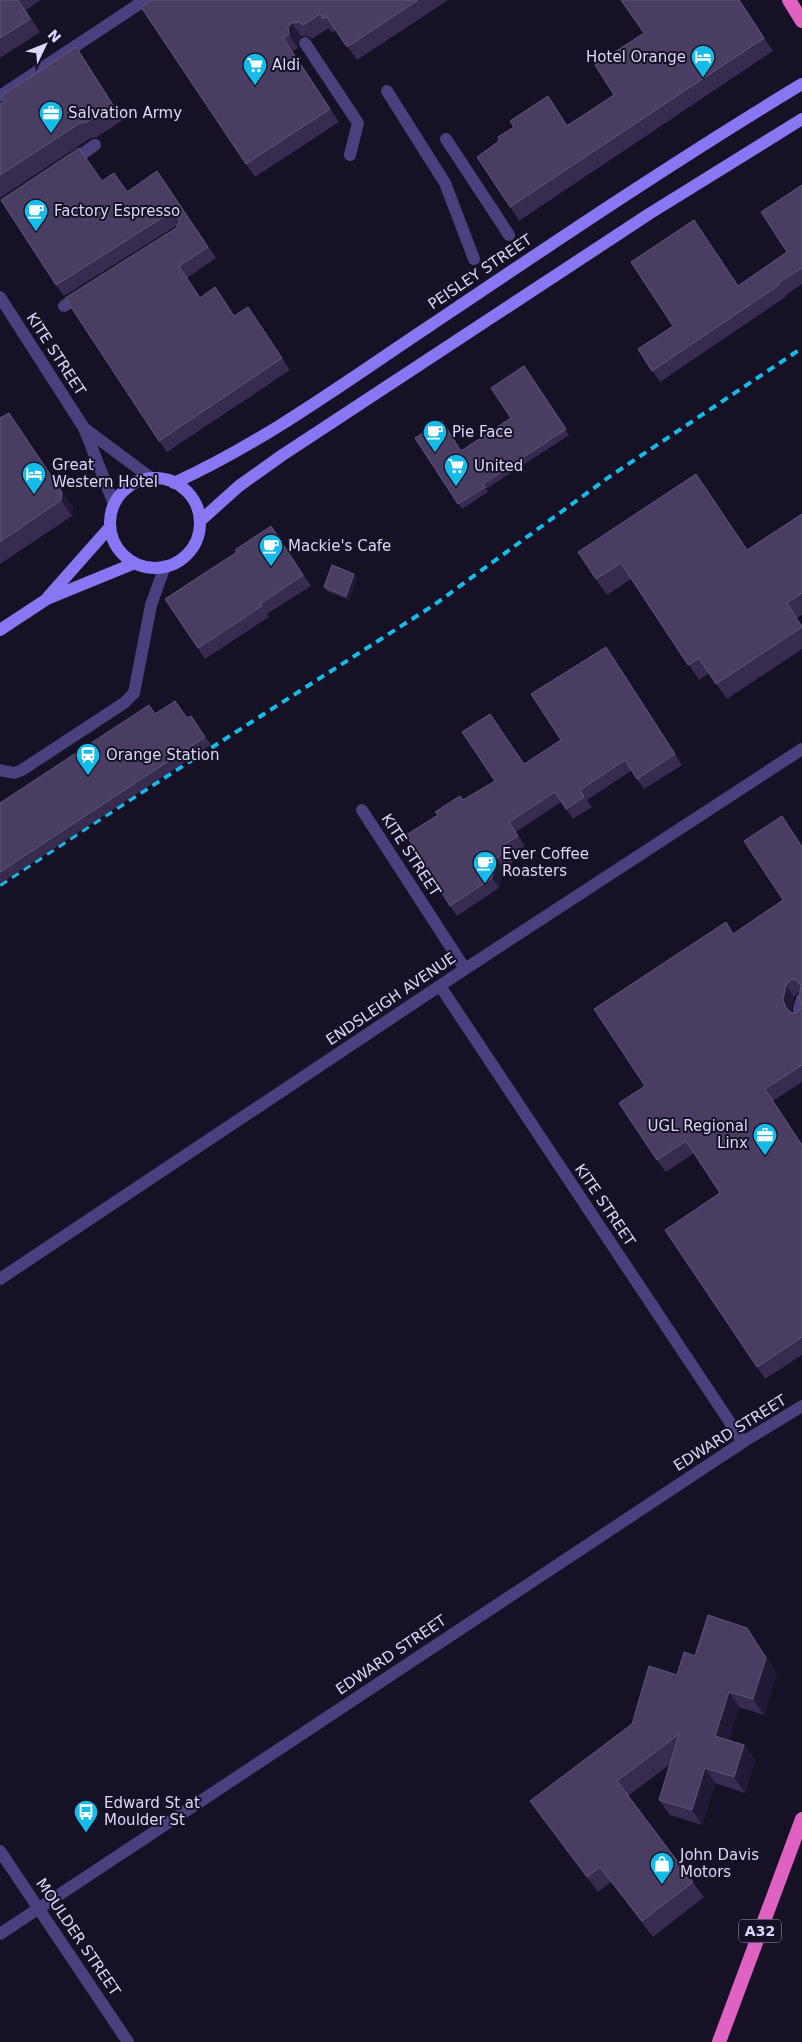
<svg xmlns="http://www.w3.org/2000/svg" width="802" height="2042" font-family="'DejaVu Sans',sans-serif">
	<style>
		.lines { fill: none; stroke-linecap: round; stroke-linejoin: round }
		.service { stroke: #4a407e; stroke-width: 12 }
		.minor { stroke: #4a407e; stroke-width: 12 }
		.tertiary { stroke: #4a407e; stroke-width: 12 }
		.secondary { stroke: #8877f2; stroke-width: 12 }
		.trunk { stroke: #df62c2; stroke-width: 14 }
		.rail { stroke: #15bbe9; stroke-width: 4; stroke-dasharray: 8 6; stroke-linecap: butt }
		.wall { fill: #372b50; fill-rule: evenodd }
		.shaded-wall { fill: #221937 }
		.building { fill: #493d62; stroke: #60567a; fill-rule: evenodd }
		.labels { text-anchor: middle; stroke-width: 4; stroke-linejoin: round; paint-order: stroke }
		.shield { fill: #161124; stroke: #a39cba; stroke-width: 1 }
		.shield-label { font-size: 14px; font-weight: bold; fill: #dfd7fb }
		.poi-label { font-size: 15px; fill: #dfd7fb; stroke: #161124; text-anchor: start }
		.street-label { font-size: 15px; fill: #dfd7fb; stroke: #161124 }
	</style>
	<rect width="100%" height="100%" fill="#161124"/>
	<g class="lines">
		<!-- service -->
		<path class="service" d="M305,43L358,123L350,155
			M387,91L445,183L474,259
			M446,139L509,235
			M69,163L95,145
			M64,306L83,294
			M0,770L14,773L22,770L124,703L134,693L151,605L165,566
			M802,999L799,1009L802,1017"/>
		<!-- minor -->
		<path class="minor" d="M0,96L145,0
			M0,297L84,428L114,504
			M84,428L151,478
			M362,810L465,969
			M440,986L743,1442
			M0,1279L465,969L802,749
			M0,1851L128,2042"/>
		<!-- tertiary -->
		<path class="tertiary" d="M0,1934L743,1442L802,1406"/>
		<!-- secondary -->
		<path class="secondary" d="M110 523a45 45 0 1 1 90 0a45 45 0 1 1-90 0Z
			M174,483C266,441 348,380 431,325C553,243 676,160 802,84
			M200,521L239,486L281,456L649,214L802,119
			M48,597L110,527
			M0,630L47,599L135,563"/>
		<!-- trunk -->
		<path class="trunk" d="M789,0L802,21
			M719,2042L802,1819"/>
		<!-- rail -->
		<path class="rail" d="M0,885L94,823L434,605L609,477L802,348"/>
	</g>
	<!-- wall -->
	<path class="wall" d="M0,0H41L26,10L40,32L0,58Z
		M152,0H448L357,60L336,30L332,33L329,28L312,39L308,36H301L298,40V48L293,51L339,122L255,177L246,164Z
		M621,0H740L773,51L519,221L510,207L495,144L548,96L567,125L614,95L644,33Z
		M87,63L123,120L97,137L91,138L0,198V104Z
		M157,171L216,258L187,278L200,297L234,316L248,307L290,370L167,452L159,441L176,228L177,226H176L64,296L56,285L102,181L127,192Z
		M802,185V284L786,295L787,296L660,382L638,349L738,286L787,252Z
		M524,366L569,435L486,489L488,492L462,509L415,438L461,451L511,418Z
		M0,418L73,507L72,516L0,564Z
		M707,489L747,550L802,514V615L797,618L802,625V649L727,699L709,673L699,680L631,579L607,595L596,579Z
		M271,526L311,586L267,614L269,617L205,659L165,599L237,552Z
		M354,574L357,578L349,600L327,591L324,587Z
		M613,657L682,765L644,789L631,771L587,800L592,807L573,819L561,802L516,832L525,846L509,856L513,862L503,869L499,888L457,916L450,906L440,887L463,800L524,764L561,740Z
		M155,714L188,718L191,716L211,745L0,884V803Z
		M782,816L802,846V1082L773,1101L802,1145V1355L765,1379L757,1367L720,1193L694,1153L666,1172L657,1160L645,1086L783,900ZM800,991L802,1007L797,1012L792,1013L791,1012L794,997Z
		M747,1628L777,1673L764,1715L739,1707L729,1740L744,1745L755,1760L745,1793L715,1783L702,1825L670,1815L659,1800L670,1764L628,1796L704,1897L653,1937L611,1882L598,1892L530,1801L632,1724L695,1656Z"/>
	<!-- shaded-wall -->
	<path class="shaded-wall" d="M739,0H740L773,51L764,38Z
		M292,23L301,36L298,40V48L289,34L288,27Z
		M283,38L293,51L339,122L330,109Z
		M76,47L87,63L123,120L113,105Z
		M9,413L73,507L72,516L61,500Z
		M354,574L357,578L349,600L346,596Z
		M606,647L613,657L682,765L675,754Z
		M496,858L503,869L499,888L492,878Z
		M786,985L794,997L791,1012L795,1020L786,1008L783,1000Z
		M747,1628L777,1673L764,1715L753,1699Z
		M729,1692L739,1707L726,1751L715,1736Z
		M744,1745L755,1760L745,1793L734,1777Z
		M705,1768L715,1783L702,1825L692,1810Z"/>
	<!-- building -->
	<path class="building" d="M0,0H18L30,19L0,38Z
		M152,0H418L347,47L327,17L323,19L320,14L303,25L299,22L292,23L288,27L289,34L283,38L330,109L246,164L141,7Z
		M621,0H739L764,38L510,207L477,157L495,144L499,141L498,137L514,127L510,121L548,96L567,126L614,95L595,65L644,33Z
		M76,47L113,105L87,122L80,123L0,175V104L5,101L1,96Z
		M79,148L102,181L114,173L127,192L157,171L208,247L179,266L200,298L215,287L234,316L248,307L282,358L159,441L65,298L176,228L180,221L175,214H168L56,285L1,200Z
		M802,185V268L778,283L779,285L652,371L638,349L673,326L631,262L694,220L738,286L787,252L761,212Z
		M524,366L566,429L483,484L485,487L458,504L415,438L442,421L461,451L511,418L491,388Z
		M9,413L62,492L61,500L0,542V418Z
		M696,474L747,550L802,514V593L787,603L802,627L716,684L699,658L688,665L621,563L596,579L578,552Z
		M271,526L303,575L260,604L262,606L198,648L165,599L237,552L235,550Z
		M332,565L354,574L346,596L324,587Z
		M606,647L675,754L637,779L625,760L580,790L584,797L566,809L555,792L509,822L518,836L502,846L506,852L496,858L492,878L450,906L439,888L440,887L406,835L438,815L435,812L460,796L463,800L495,781L462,732L490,714L524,764L561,740L531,694Z
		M175,701L187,718L191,716L205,737L0,872V803L149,705L155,714Z
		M782,816L802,847V1065L765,1089L802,1145V1337L757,1367L665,1230L720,1193L686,1141L657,1160L619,1103L645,1086L594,1009L726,922L733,934L783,900L744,841ZM791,979L796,980L801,985L799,997L802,1007L797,1012L792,1013L786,1008L783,1000L786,985Z
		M708,1615L747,1628L766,1658L753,1699L729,1692L715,1736L744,1745L734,1777L705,1768L692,1810L659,1800L679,1734L617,1781L693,1882L642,1921L600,1867L587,1877L530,1801L632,1724L649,1666L677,1675L684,1652L695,1656Z"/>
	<!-- icons -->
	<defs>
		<symbol id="hotel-pin" viewBox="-11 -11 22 30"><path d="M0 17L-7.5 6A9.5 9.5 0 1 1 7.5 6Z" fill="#15bbe9" stroke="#161124"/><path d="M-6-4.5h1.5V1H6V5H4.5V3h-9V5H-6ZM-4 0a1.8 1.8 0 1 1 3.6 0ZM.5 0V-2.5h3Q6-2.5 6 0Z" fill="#fff"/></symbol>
		<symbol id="supermarket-pin" viewBox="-11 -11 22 30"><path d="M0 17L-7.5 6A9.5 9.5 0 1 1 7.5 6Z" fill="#15bbe9" stroke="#161124"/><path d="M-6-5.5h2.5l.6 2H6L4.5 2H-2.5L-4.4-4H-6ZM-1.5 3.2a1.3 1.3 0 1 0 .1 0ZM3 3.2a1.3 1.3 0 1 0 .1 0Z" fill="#fff"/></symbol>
		<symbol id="office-pin" viewBox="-11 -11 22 30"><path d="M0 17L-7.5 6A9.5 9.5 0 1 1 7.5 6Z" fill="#15bbe9" stroke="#161124"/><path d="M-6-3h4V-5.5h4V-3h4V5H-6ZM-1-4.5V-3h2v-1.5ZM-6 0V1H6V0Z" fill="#fff"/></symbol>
		<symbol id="cafe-pin" viewBox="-11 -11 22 30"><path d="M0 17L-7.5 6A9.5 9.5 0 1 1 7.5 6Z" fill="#15bbe9" stroke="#161124"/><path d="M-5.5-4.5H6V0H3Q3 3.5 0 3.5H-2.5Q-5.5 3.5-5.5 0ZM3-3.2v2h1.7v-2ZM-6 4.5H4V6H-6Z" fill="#fff"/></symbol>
		<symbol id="station-pin" viewBox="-11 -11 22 30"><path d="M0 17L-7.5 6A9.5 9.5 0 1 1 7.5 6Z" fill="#15bbe9" stroke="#161124"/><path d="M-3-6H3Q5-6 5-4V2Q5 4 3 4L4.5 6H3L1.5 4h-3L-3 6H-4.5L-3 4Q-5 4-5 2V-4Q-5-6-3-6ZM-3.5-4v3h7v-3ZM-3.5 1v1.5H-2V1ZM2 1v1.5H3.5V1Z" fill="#fff"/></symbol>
		<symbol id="bus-pin" viewBox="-11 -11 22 30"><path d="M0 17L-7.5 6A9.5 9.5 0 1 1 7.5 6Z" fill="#15bbe9" stroke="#161124"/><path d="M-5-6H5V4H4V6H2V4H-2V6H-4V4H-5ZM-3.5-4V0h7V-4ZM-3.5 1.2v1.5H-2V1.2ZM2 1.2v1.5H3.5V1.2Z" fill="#fff"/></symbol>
		<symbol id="shop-pin" viewBox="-11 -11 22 30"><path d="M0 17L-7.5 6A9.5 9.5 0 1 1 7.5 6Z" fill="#15bbe9" stroke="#161124"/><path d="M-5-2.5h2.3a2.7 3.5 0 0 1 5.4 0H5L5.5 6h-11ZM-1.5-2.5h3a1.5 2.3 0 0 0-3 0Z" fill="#fff"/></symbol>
	</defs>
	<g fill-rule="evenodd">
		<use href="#hotel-pin" x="689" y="43" width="28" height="38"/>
		<use href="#supermarket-pin" x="241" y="51" width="28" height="38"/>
		<use href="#office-pin" x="37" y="99" width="28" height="38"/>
		<use href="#cafe-pin" x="22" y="197" width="28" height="38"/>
		<use href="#cafe-pin" x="421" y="418" width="28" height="38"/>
		<use href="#supermarket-pin" x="442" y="452" width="28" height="38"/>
		<use href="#hotel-pin" x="20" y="460" width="28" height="38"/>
		<use href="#cafe-pin" x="257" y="532" width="28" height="38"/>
		<use href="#station-pin" x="74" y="741" width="28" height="38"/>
		<use href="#cafe-pin" x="471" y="849" width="28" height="38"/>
		<use href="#office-pin" x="751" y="1121" width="28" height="38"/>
		<use href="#bus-pin" x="72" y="1798" width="28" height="38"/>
		<use href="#shop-pin" x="648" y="1850" width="28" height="38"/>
	</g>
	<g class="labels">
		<!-- shield labels -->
		<rect class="shield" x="739" y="1919.5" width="42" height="23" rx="4"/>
		<g class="shield-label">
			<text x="760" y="1936">A32</text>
		</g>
		<!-- poi labels -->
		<g class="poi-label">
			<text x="686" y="62" text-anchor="end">Hotel Orange</text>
			<text x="272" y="70">Aldi</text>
			<text x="68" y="118">Salvation Army</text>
			<text x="54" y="216">Factory Espresso</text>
			<text x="452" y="437">Pie Face</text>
			<text x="52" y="470">Great<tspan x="52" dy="17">Western Hotel</tspan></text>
			<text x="474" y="471">United</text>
			<text x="288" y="551">Mackie's Cafe</text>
			<text x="106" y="760">Orange Station</text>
			<text x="502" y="859">Ever Coffee<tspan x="502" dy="17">Roasters</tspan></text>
			<text x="748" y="1131" text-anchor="end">UGL Regional<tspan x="748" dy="17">Linx</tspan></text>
			<text x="104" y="1808">Edward St at<tspan x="104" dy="17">Moulder St</tspan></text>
			<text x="680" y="1860">John Davis<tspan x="680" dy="17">Motors</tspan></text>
		</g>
		<!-- street labels -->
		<g class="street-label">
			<text transform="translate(480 272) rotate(-34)" y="5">PEISLEY STREET</text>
			<text transform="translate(56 354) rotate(57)" y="5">KITE STREET</text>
			<text transform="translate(411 855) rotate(57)" y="5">KITE STREET</text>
			<text transform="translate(391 999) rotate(-34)" y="5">ENDSLEIGH AVENUE</text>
			<text transform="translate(605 1205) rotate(56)" y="5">KITE STREET</text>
			<text transform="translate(730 1433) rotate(-32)" y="5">EDWARD STREET</text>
			<text transform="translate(391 1655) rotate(-34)" y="5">EDWARD STREET</text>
			<text transform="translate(78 1937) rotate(56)" y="5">MOULDER STREET</text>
		</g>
	</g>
	<!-- north arrow -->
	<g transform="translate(45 45) rotate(47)" stroke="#161124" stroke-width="4" paint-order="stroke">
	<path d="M0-4L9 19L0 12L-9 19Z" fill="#dfd7fb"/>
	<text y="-8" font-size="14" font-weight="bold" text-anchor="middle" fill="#dfd7fb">N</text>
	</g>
</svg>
